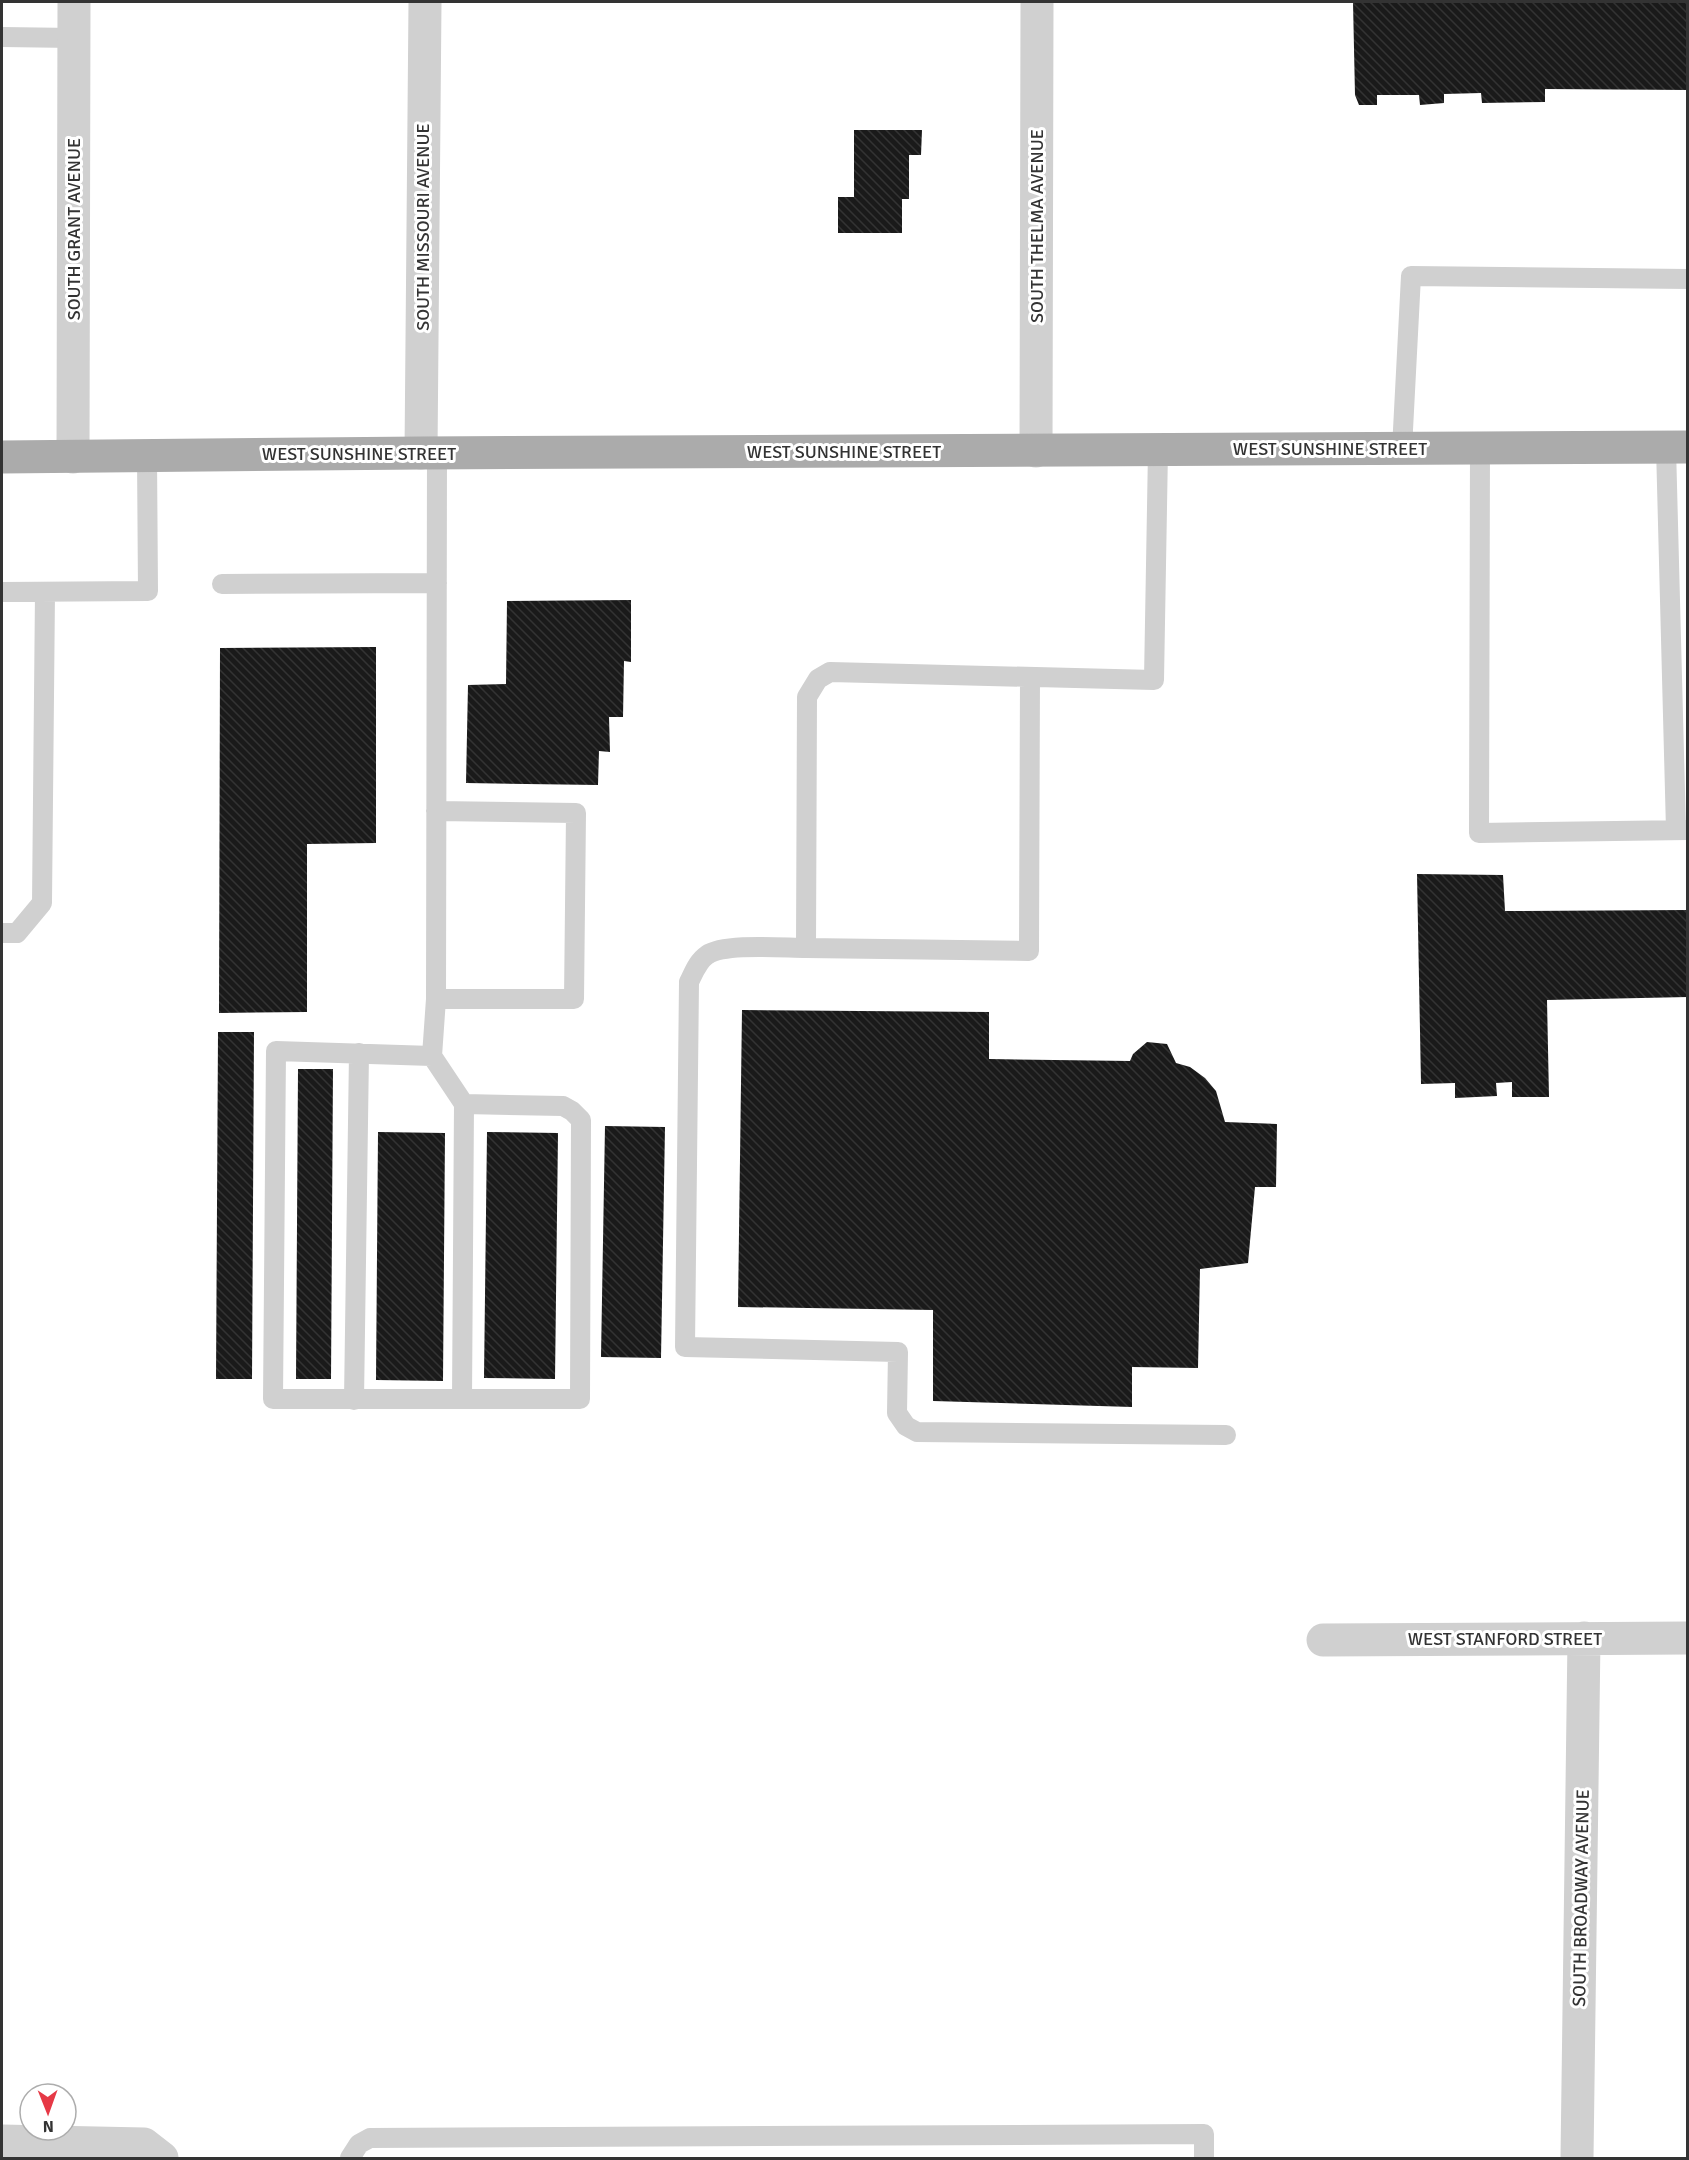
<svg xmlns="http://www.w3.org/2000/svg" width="1689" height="2160" font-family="Signika,sans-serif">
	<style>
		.building { fill: url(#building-back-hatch) }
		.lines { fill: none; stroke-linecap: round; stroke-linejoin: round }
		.service { stroke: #d0d0d0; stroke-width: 20 }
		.minor { stroke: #d0d0d0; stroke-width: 33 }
		.primary { stroke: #ababab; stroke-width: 33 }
		.labels { text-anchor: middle; stroke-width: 6; stroke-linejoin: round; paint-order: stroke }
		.street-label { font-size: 18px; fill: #333; stroke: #fff }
	</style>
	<defs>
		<pattern id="building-back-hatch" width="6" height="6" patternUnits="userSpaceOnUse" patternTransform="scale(1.5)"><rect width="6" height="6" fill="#1a1a1a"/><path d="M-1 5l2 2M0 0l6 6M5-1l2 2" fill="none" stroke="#333"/></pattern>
	</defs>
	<rect width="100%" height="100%" fill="#fff"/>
	<!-- building -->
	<path class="building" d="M1353,2H1688V90L1545,89V102L1482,103L1481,93L1444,94V103L1420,105L1419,95H1377V105H1359L1355,95Z
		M854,130H922L921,155H909V199H902V233H838V197H854Z
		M631,600V662L624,661L623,717H609L610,752L599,751L598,785L466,783L468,685L506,684L507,601Z
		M376,647V843L307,844V1012L219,1013L220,648Z
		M1417,874L1503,875L1505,911L1688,910V997L1547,1000L1549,1097H1512V1082L1496,1083L1497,1096L1455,1098V1083L1421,1084Z
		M742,1010L989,1012V1059L1130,1061L1133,1054L1147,1042L1167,1044L1176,1063L1190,1067L1205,1078L1216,1091L1225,1122L1277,1124L1276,1187H1255L1248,1263L1200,1269L1198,1368L1132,1367V1407L933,1401V1310L738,1307Z
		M218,1032H254L252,1379H216Z
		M298,1069H333L331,1379H296Z
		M605,1126L665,1127L661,1358L601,1357Z
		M378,1132L445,1133L443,1381L376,1380Z
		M487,1132L558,1133L555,1379L484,1378Z"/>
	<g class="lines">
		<!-- service -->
		<path class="service" d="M2,37L74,38
			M1666,447L1676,830
			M1480,448L1479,833L1688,830
			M1402,449L1411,276L1688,279
			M222,584L437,583
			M2,592L148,591L147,456
			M1030,677L1029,951L806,948L807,697L818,679L830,672L1154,680L1158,450
			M2,933H17L42,903L45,592
			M806,948C783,948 724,943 707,955C698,961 694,972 689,982L685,1347L898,1352L897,1413L906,1426L917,1432L1226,1435
			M436,999H574L576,813L436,811
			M432,1056L464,1104L563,1106L572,1111L581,1120L580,1399H273L276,1051L432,1056L436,999L437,453
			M462,1399L464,1104
			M354,1400L359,1053
			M350,2158L359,2144L370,2138L1204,2134V2158"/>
		<!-- minor -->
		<path class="minor" d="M1036,451L1037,2
			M421,453L425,2
			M73,457L74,2
			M1323,1640L1688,1638
			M2,2141L144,2144L162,2158
			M1577,2158L1584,1638"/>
		<!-- primary -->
		<path class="primary" d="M2,457L421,453L1688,447"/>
	</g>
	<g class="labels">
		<!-- street labels -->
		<g class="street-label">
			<text transform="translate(1037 226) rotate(-90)" y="6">SOUTH THELMA AVENUE</text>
			<text transform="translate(423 227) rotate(-90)" y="6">SOUTH MISSOURI AVENUE</text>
			<text transform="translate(74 229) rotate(-90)" y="6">SOUTH GRANT AVENUE</text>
			<text x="1330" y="455">WEST SUNSHINE STREET</text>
			<text x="844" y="458">WEST SUNSHINE STREET</text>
			<text x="359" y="460">WEST SUNSHINE STREET</text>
			<text x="1505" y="1645">WEST STANFORD STREET</text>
			<text transform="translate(1581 1898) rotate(-89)" y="6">SOUTH BROADWAY AVENUE</text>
		</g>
	</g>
	<!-- border -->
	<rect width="1689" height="2160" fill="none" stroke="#333333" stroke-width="6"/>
	<!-- north arrow -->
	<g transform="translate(48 2112) rotate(179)"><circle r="28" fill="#ffffff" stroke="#adadad" stroke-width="1.5"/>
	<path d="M0-4.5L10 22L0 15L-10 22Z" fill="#e63946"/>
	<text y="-9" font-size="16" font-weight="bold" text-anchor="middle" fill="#333333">N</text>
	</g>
</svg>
